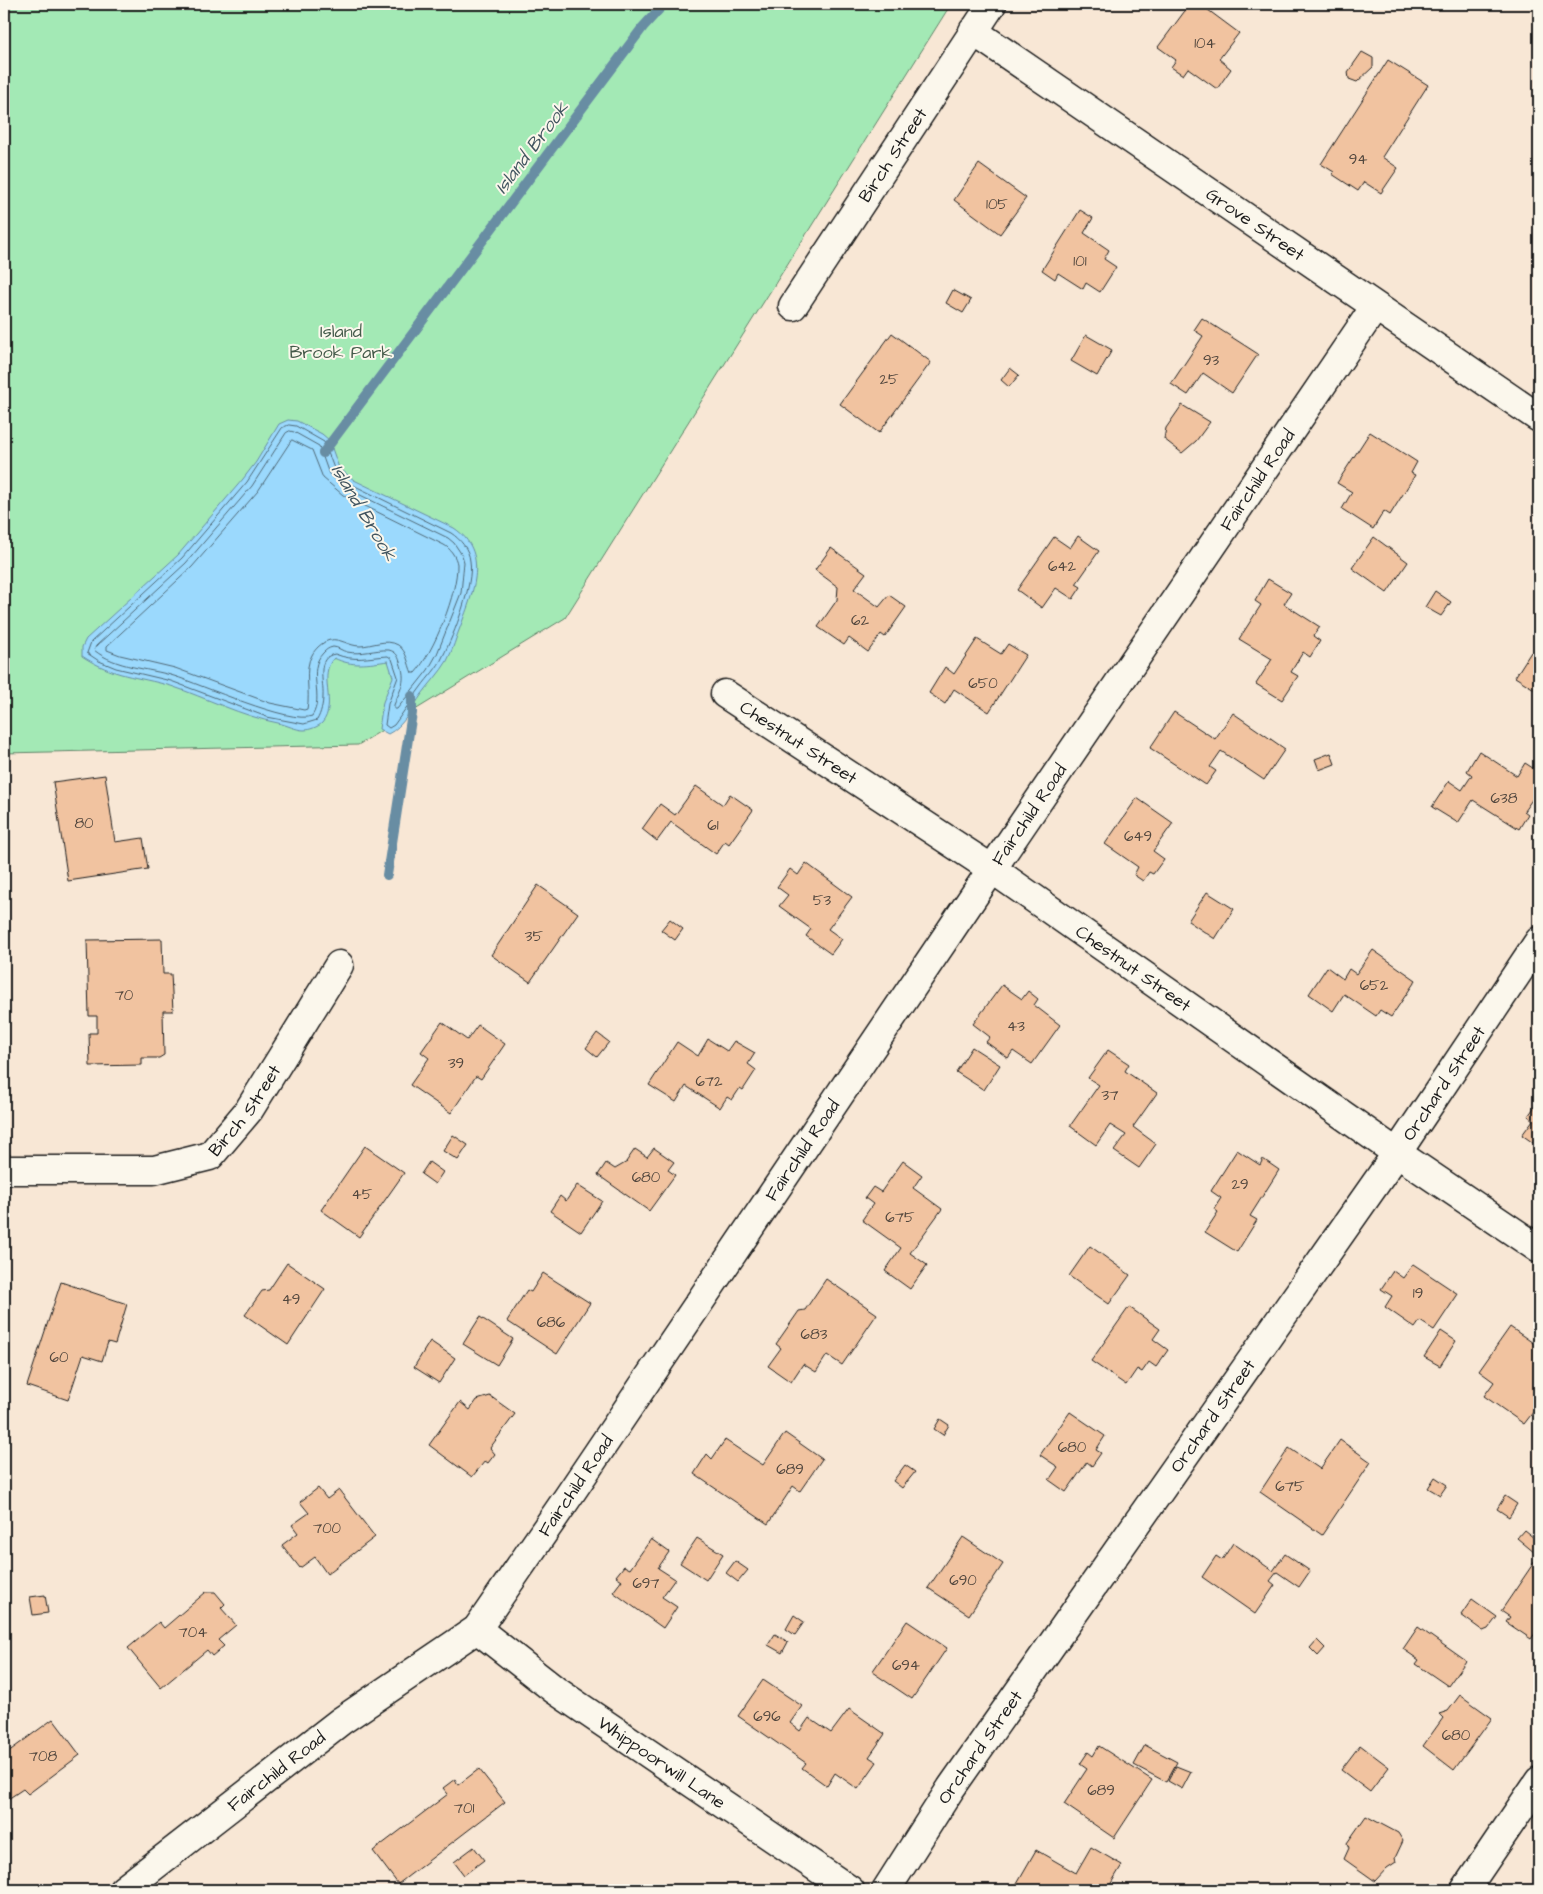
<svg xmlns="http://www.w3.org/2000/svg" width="1543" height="1894" font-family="'Architects Daughter',sans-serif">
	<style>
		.green { fill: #a3e9b5; stroke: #608268 }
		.water { fill: #9bd9fd; stroke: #688da3 }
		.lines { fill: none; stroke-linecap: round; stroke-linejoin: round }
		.shore { stroke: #4f6876; stroke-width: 1 }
		.stream { stroke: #688da3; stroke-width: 10 }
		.building { fill: #f1c3a0; stroke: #1c1c1c }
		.minor-casing { stroke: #1c1c1c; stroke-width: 31 }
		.minor { stroke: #fbf7ec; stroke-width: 28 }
		.labels { text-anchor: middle; stroke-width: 4; stroke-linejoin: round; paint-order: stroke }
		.number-label { font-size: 15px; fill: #51463d }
		.street-label { font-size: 18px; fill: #1c1c1c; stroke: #fbf7ec }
		.park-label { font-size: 18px; fill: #445a4a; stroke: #fbf7ec }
		.water-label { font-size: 19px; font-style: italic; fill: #425560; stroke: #fbf7ec }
	</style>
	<rect width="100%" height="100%" fill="#f8e7d5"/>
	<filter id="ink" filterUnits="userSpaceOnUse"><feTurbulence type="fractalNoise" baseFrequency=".02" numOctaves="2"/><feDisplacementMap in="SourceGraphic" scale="10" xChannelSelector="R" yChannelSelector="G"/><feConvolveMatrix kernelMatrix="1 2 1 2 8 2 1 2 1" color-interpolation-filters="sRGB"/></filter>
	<g filter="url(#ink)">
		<!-- green -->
		<path class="green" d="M4,4H951L565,618L358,745L4,753Z"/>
		<!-- water -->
		<path class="water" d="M288,420L297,421L322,434L329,440L339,468L354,480L454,528C490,552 473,593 461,625C456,637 453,650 447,661C440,673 430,683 422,694C412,708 403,727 388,734L379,729L383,702L393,677L388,661C368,664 352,667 334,658C317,675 338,704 322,723C318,727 309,730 304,730C296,730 287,725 278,723C241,716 207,698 171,686C136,676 114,677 82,656V647L86,639L178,555L243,479L256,462L279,424Z"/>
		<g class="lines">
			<!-- shore -->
			<path class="shore" d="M289,425L296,426L324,442L335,471L351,484L451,533C460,539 469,549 470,561C474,584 454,635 443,656C438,668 428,677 421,687C411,700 403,713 394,725L389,728L385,725L388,704L398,677L392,659L388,656C367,657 355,662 335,654C315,657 324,683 323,696C323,704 321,713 317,720L304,724L267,717L171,681L116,668L99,661L87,653L91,642L182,558L247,482L282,428Z
				M290,431L294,432L319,446L329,474L348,489L448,538L454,543L462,555L464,562L461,593L437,654L428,670L397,709H394V705C401,687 407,682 400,662C398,655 396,652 389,650C375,649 362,655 347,652C342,651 338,647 333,647C328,648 326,650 323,653C306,671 325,696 312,716C291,725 200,684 174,676C148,668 116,668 94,650L96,646L186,563L252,486L286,433Z
				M292,440L312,450L323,478L343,495L444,545C450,548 456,557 457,564C458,592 434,652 415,673H412C408,664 407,651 398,645C386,638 372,646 360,646C349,646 340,638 330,640C322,642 315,649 312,655C303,669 311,692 307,709L304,710L270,703L175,668L120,655L107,650V646L192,567L258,491Z"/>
			<!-- stream -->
			<path class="stream" d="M323,453L643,27L664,4
				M387,875L412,713V696"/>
		</g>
		<!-- building -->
		<path class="building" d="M1190,4H1200L1239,33L1219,59L1231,69L1217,89L1188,68L1183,75L1171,67L1176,60L1158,47Z
			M1362,52L1373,58V67L1357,82L1349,79L1348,72Z
			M1388,60L1428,85L1382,157L1398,168L1381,193L1364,182L1358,191L1332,174L1334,172L1321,164Z
			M979,164L1026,198L1000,234L954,200Z
			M1080,210L1093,218L1084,233L1109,250L1104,259L1116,267L1100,292L1086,283L1083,289L1058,273L1055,279L1042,270Z
			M953,290L971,300L963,313L946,303Z
			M1202,318L1258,354L1232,393L1203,373L1188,395L1171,384L1203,336L1194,330Z
			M892,333L931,362L879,433L840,404Z
			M1086,335L1112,350L1097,376L1071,361Z
			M1010,368L1019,375L1009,387L1001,380Z
			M1182,405L1210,422L1196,441L1182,453L1164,439L1166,428Z
			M1370,432L1417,462L1411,473L1415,475L1390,515L1384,511L1373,529L1342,509L1352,492L1337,483Z
			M1078,536L1099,551L1076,584L1081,587L1073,599L1056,588L1042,608L1017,590L1054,537L1070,548Z
			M1374,537L1408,562L1387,593L1352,568Z
			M831,548L866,573L854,589L879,607L889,595L906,607L885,637L881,634L868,652L849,638L844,645L818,627L837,600L838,587L815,570Z
			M1268,579L1291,593L1284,604L1320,627L1313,636L1320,641L1310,657L1303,652L1291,672L1298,676L1282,700L1256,684L1272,659L1239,639L1261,605L1255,601Z
			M1435,591L1451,602L1441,616L1425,607Z
			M977,639L1001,654L1008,644L1026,655L989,712L954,689L945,704L929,693L945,667L954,674Z
			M1531,652L1539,657V692L1515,677Z
			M1174,712L1215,739L1233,713L1285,749L1264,780L1221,751L1210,767L1216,771L1206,785L1150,748Z
			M1479,751L1517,776L1525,763L1539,772V796L1536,794L1524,811L1528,814L1519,829L1473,800L1458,823L1432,807L1449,781L1462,790L1472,775L1467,771Z
			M1331,753L1335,764L1319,770L1315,759Z
			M105,775L115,842L143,838L148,869L68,881L53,782Z
			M696,786L723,805L730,794L753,810L729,844L725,841L716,854L671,822L657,841L642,829L660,804L675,815Z
			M1137,798L1173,823L1153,851L1164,859L1153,874L1149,872L1143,881L1134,875L1138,867L1105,844Z
			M806,863L852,897L828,929L842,939L831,954L806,936L811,929L779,906L788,895L777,887L790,869L798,875Z
			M538,885L578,913L530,982L491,955Z
			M1207,892L1234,909L1215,939L1188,921Z
			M670,919L683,929L675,940L661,930Z
			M162,939L163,974H171L173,1011H163L164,1055L159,1058H142V1065L90,1066L89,1033H97V1016H89L87,940Z
			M1373,950L1416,980L1391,1017L1380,1010L1376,1016L1344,994L1333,1011L1309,994L1327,967L1343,979L1349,969L1356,974Z
			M1002,985L1022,999L1028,991L1038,999L1034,1005L1060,1025L1032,1064L1013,1051L1008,1058L986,1042L990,1037L973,1024Z
			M442,1022L467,1040L478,1025L505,1044L481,1079L476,1076L451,1113L410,1085L429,1058L421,1052Z
			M597,1033L609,1042L597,1057L586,1048Z
			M708,1039L727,1051L734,1041L755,1053L748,1064L756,1070L743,1090L740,1088L732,1100L727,1097L720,1108L686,1086L676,1102L649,1085L677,1042L698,1056Z
			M972,1047L1000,1065L984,1090L956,1072Z
			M1108,1050L1129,1064L1125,1071L1157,1093L1133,1127L1156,1144L1139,1168L1114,1151L1126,1135L1110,1125L1096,1145L1070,1126L1099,1085L1088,1078Z
			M1536,1105L1539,1107V1147L1522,1135L1533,1120L1528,1116Z
			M453,1135L468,1145L458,1160L443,1151Z
			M365,1146L404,1173L359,1237L321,1210Z
			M654,1148L674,1162L668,1170L675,1175L649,1211L598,1175L606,1163L615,1169L627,1162H626L635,1149L647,1157Z
			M1237,1150L1260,1165L1263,1159L1279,1170L1250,1216L1257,1220L1237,1252L1205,1232L1218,1212L1214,1209L1221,1198L1211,1191Z
			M903,1161L922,1175L913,1188L942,1209L910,1253L927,1265L910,1289L885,1271L901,1248L862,1220L873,1204L865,1198L873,1187L881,1192Z
			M429,1162L443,1172L435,1184L421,1174Z
			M577,1185L602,1201L581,1232L550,1211L560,1196L566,1201Z
			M1090,1246L1130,1275L1109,1304L1069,1276Z
			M287,1263L325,1289L288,1345L245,1315L262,1291L269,1290Z
			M1413,1264L1458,1294L1434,1330L1420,1321L1415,1328L1385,1307L1392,1296L1381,1289L1393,1271L1403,1278Z
			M543,1273L590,1303L557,1354L507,1321L527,1290L531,1292Z
			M826,1279L877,1314L842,1365L827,1355L816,1372L803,1364L791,1382L768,1366L781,1348L776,1344L799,1311L805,1310Z
			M61,1282L127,1304L115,1344L108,1342L102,1361L83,1355L68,1400L27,1386Z
			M1129,1307L1160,1329L1153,1339L1168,1350L1156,1367L1149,1362L1142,1372L1137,1369L1126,1385L1091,1361Z
			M480,1317L513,1339L497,1365L463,1344Z
			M1510,1327L1539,1347V1414L1534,1411L1524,1424L1484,1396L1494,1382L1479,1371Z
			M1441,1331L1456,1341L1440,1366L1424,1357Z
			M430,1341L455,1358L439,1383L414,1367Z
			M490,1396L515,1414L490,1448L495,1454L488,1463L485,1461L472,1477L429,1445L460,1402L470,1410L477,1400Z
			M1070,1412L1105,1436L1096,1450L1101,1453L1092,1466L1087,1462L1066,1492L1049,1480L1058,1467L1040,1455Z
			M940,1419L949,1425L943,1435L934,1429Z
			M785,1433L822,1459L800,1491L793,1486L768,1524L694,1474L707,1454L712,1459L725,1440L763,1465Z
			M1340,1440L1371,1462L1322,1535L1260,1492L1289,1448L1320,1469Z
			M905,1465L915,1472L902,1488L893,1481Z
			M1435,1477L1447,1485L1440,1495L1428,1488Z
			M318,1488L327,1499L339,1490L375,1537L327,1574L315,1557L300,1568L282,1545L298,1533L292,1525L309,1513L300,1502Z
			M1505,1496L1517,1504L1509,1517L1497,1509Z
			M1524,1530L1539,1542V1547L1535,1553L1517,1538Z
			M963,1537L1003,1564L969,1615L928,1588Z
			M697,1538L723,1554L706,1580L680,1563Z
			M651,1539L669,1552L658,1568L675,1579L662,1597L677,1607L663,1628L613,1592L622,1580L616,1576L624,1566L630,1569Z
			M1233,1543L1273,1571L1285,1554L1310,1571L1299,1587L1277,1572L1270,1581L1275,1585L1255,1614L1202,1577L1216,1556L1222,1560Z
			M1537,1558L1539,1560V1628L1531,1639L1506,1622L1510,1617L1501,1611Z
			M735,1561L748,1570L738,1582L726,1573Z
			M206,1592H215L225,1604L221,1608L236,1625L218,1640L224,1646L212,1656L207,1650L161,1688L128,1648L159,1622L164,1628Z
			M45,1595L48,1613L33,1615L30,1597Z
			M1472,1599L1497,1617L1488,1629L1483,1631L1461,1615Z
			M794,1615L804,1622L795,1635L786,1629Z
			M907,1621L947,1648L912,1699L872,1672Z
			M1418,1627L1466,1661L1448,1686L1416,1664L1419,1660L1403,1649Z
			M775,1634L788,1642L782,1653L768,1645Z
			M1317,1640L1325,1648L1318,1656L1310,1648Z
			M763,1680L802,1706L790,1723L800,1731L809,1718L831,1733L849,1709L885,1734L869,1757L877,1762L858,1789L835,1773L827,1786L802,1768L806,1763L738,1716Z
			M1460,1695L1492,1718L1454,1770L1423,1746L1443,1718L1439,1714L1448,1711Z
			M53,1719L80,1755L28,1794L23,1789L8,1799L7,1807L4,1809V1755Z
			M1145,1745L1177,1762L1166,1782L1134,1765Z
			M1360,1745L1389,1767L1370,1792L1341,1770Z
			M1099,1746L1152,1780L1114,1838L1064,1804L1087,1769L1080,1764L1088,1752L1093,1756Z
			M1176,1766L1191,1772L1182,1789L1168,1781Z
			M479,1769L505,1802L398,1884L373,1851L448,1794L443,1788L455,1779L458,1785Z
			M1366,1816L1398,1833L1403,1841L1395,1858L1396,1862L1387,1868L1375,1881L1344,1859L1349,1848L1347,1843Z
			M474,1847L484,1860L464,1875L454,1862Z
			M1091,1847L1122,1865L1107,1890H1013L1036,1850L1076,1873Z"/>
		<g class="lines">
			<defs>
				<g id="minor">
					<path id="s1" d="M973,31L1539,418"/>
					<path id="s2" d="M793,306L992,4"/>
					<path id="s3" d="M725,694L992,869L1397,1153L1539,1249"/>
					<path id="s4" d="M4,1170H154L210,1156L249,1110L339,965"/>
					<path id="s5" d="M477,1629L555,1690L850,1890"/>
					<path id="s6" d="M123,1890L341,1721L477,1629L568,1497L992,869L1375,307"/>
					<path id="s7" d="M886,1890L951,1788L1397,1153L1539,941"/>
					<path d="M1465,1890L1539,1781"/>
				</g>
			</defs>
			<!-- minor casing -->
			<use href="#minor" class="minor-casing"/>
			<!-- minor -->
			<use href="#minor" class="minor"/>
		</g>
	</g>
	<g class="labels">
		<!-- number labels -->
		<g class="number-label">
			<text x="1205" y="48">104</text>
			<text x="1358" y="164">94</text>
			<text x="997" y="209">105</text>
			<text x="1080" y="266">101</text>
			<text x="1211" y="365">93</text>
			<text x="889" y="384">25</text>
			<text x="1062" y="571">642</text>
			<text x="860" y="625">62</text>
			<text x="983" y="688">650</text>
			<text x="1504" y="803">638</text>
			<text x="84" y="828">80</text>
			<text x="713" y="830">61</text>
			<text x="1138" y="841">649</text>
			<text x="822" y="905">53</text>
			<text x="534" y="941">35</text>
			<text x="1374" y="990">652</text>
			<text x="124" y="1000">70</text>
			<text x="1016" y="1031">43</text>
			<text x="456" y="1068">39</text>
			<text x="709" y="1086">672</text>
			<text x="1110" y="1100">37</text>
			<text x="646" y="1182">680</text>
			<text x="1240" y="1189">29</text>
			<text x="362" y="1199">45</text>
			<text x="900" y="1222">675</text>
			<text x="1418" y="1298">19</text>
			<text x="291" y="1304">49</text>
			<text x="551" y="1327">686</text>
			<text x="814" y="1339">683</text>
			<text x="59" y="1362">60</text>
			<text x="1072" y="1452">680</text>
			<text x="790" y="1474">689</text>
			<text x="1290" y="1491">675</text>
			<text x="327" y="1533">700</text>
			<text x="963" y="1585">690</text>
			<text x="646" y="1588">697</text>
			<text x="193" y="1637">704</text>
			<text x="906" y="1670">694</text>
			<text x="767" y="1721">696</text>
			<text x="1456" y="1740">680</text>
			<text x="43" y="1761">708</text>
			<text x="1101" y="1795">689</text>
			<text x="464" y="1813">701</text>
		</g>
		<!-- street labels -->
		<g class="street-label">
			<text dy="6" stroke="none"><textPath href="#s2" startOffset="181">Birch Street</textPath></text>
			<text dy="6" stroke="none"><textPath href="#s1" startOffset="342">Grove Street</textPath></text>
			<text dy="6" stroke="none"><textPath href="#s6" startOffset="1829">Fairchild Road</textPath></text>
			<text dy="6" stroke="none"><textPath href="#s3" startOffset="88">Chestnut Street</textPath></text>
			<text dy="6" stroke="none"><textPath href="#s6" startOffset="1424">Fairchild Road</textPath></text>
			<text dy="6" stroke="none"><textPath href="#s3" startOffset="492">Chestnut Street</textPath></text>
			<text dy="6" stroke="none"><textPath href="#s7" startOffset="981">Orchard Street</textPath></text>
			<text dy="6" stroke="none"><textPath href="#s4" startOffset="265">Birch Street</textPath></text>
			<text dy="6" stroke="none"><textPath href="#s6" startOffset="1019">Fairchild Road</textPath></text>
			<text dy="6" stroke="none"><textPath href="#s7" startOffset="576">Orchard Street</textPath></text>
			<text dy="6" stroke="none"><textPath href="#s6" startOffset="614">Fairchild Road</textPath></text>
			<text dy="6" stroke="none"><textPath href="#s7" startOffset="171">Orchard Street</textPath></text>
			<text dy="6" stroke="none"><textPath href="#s5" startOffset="228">Whippoorwill Lane</textPath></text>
			<text dy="6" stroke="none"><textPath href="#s6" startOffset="194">Fairchild Road</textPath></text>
		</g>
		<!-- park labels -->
		<g class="park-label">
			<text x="341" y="337">Island<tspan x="341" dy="21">Brook Park</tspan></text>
		</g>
		<!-- water labels -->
		<g class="water-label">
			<text transform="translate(531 147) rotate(-53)" y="7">Island Brook</text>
			<text transform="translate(365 512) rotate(59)" y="7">Island Brook</text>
		</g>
	</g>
	<!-- margin -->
	<rect width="1543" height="1894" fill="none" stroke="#fbf7ec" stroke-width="20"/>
	<rect x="10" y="10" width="1523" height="1874" fill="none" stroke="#1c1c1c" stroke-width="2" filter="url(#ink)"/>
</svg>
